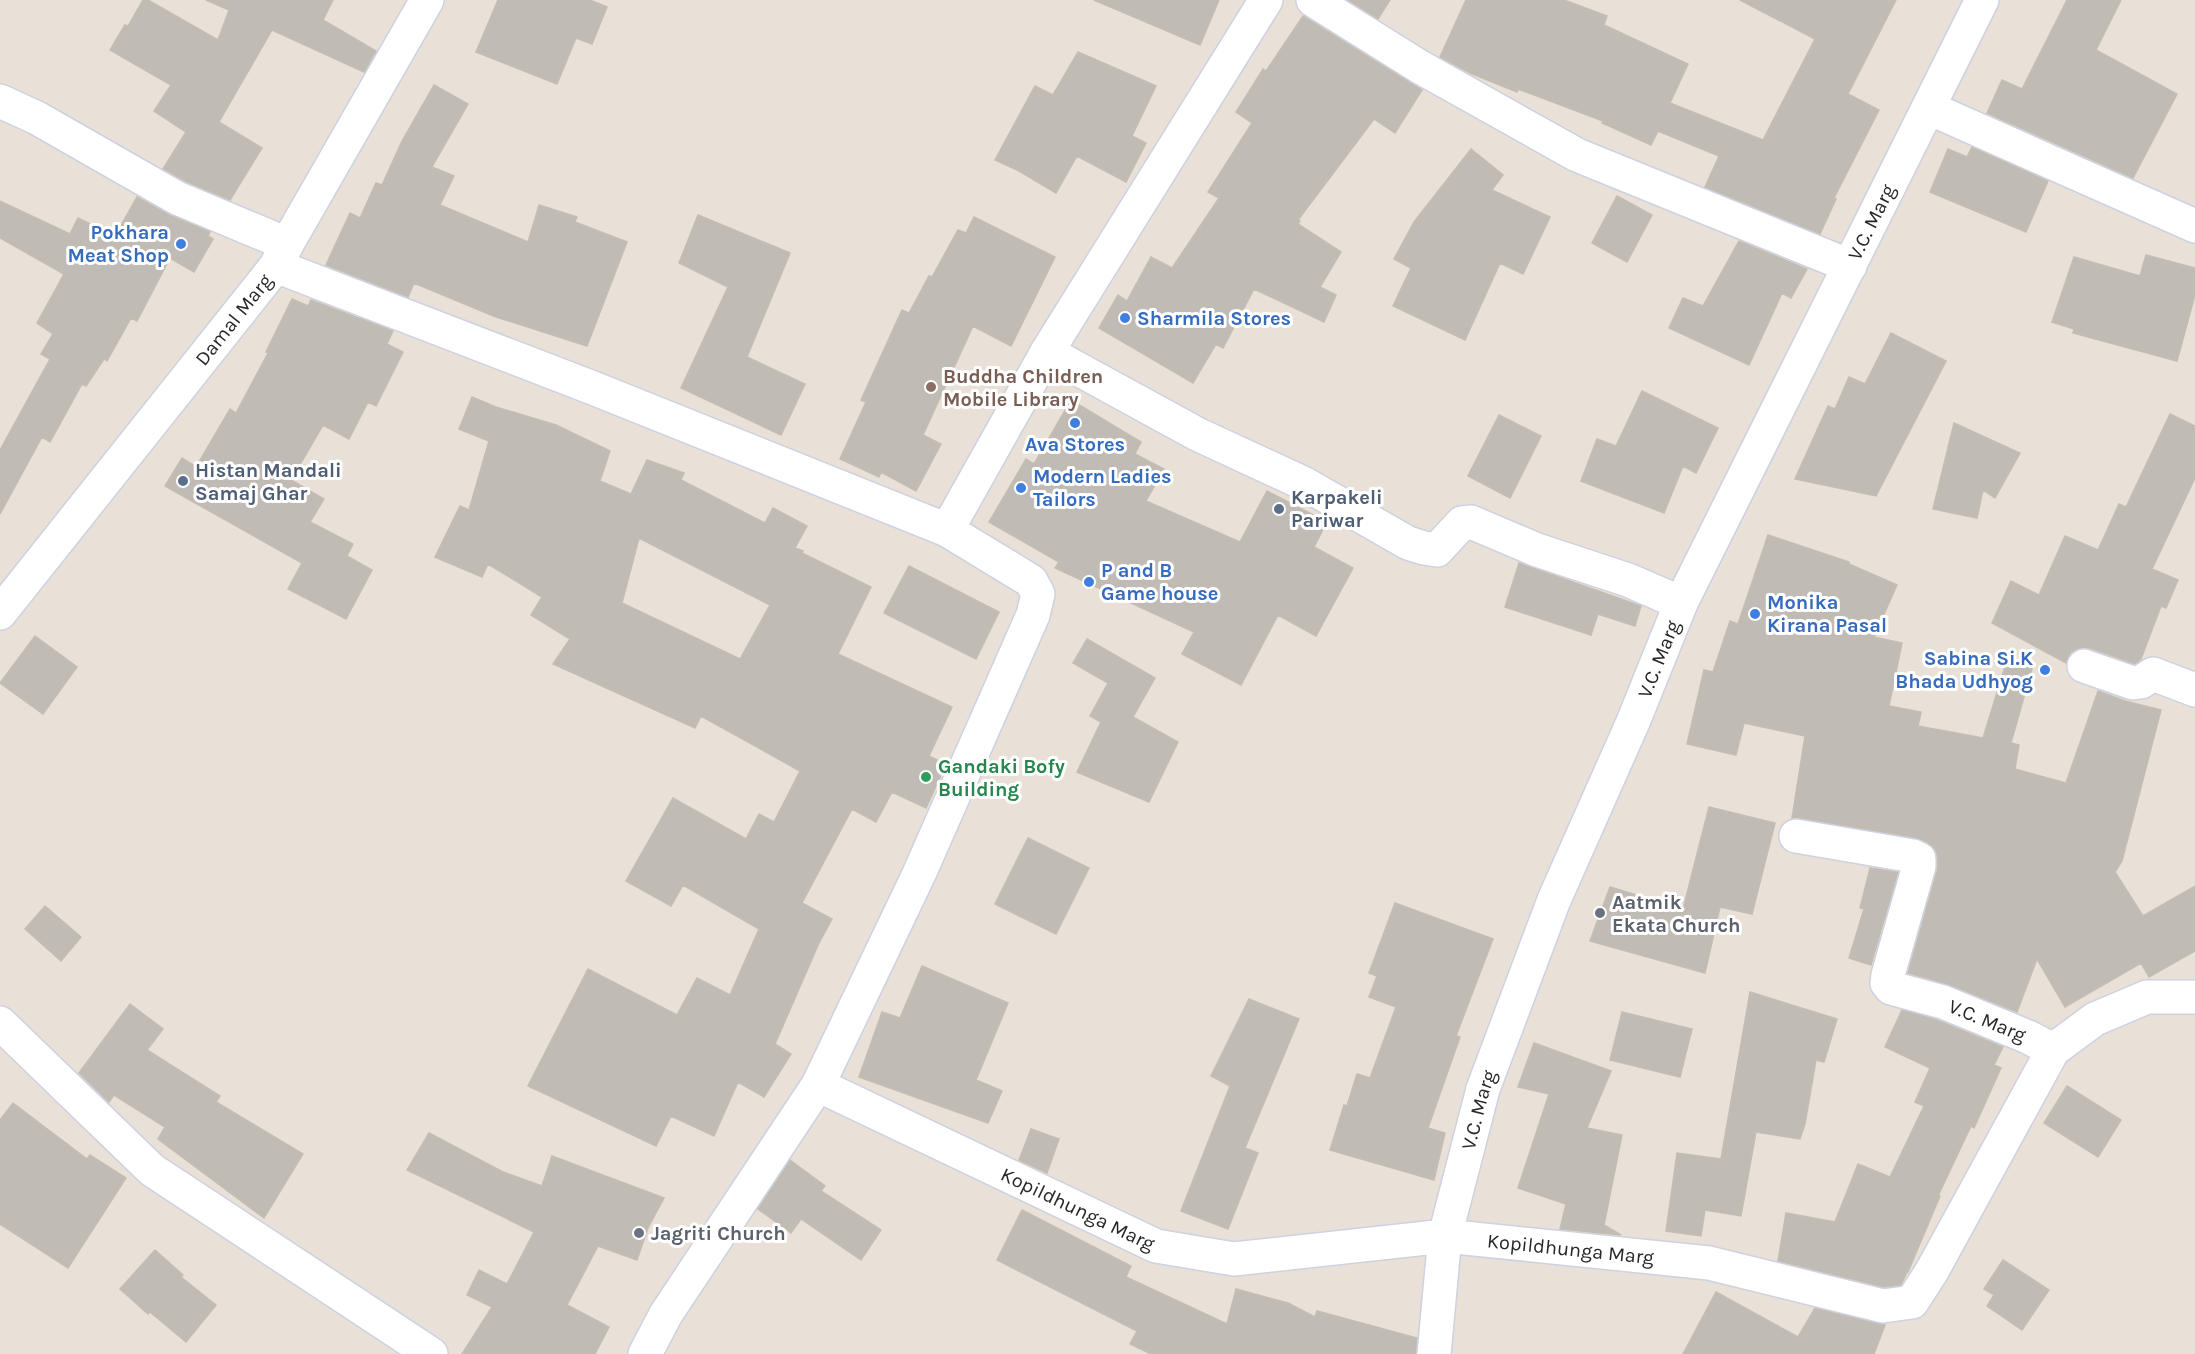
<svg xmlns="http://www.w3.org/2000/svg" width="2195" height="1354" font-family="Karla,sans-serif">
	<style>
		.building { fill: #c1bbb5; stroke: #c4bdb2; stroke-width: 1.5; fill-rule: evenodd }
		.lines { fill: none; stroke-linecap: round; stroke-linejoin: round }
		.minor-casing { stroke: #cdd1e0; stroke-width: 36 }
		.minor { stroke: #fff; stroke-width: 33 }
		.shop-dot { fill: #3f7fe0; stroke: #fff; stroke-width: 2 }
		.education-dot { fill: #8d6e63; stroke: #fff; stroke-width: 2 }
		.service-dot { fill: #5c6f8a; stroke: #fff; stroke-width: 2 }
		.leisure-dot { fill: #2e9e5b; stroke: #fff; stroke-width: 2 }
		.worship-dot { fill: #6b7280; stroke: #fff; stroke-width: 2 }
		.labels { text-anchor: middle; stroke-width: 6; stroke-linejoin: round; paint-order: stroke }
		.street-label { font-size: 20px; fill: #272727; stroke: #fff }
		.shop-label { font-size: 20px; font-weight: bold; fill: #366cbe; stroke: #fff; text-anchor: start }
		.education-label { font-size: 20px; font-weight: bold; fill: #785e54; stroke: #fff; text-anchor: start }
		.service-label { font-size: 20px; font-weight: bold; fill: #4e5e75; stroke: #fff; text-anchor: start }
		.leisure-label { font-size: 20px; font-weight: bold; fill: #27864d; stroke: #fff; text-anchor: start }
		.worship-label { font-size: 20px; font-weight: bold; fill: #5b616d; stroke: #fff; text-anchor: start }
	</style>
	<rect width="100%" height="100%" fill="#e9e1d8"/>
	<!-- building -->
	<path class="building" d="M143,0H148L218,40L229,10L206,0H333L323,20L376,51L364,72L272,30L219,122L262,148L230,200L185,181L163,169L186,132L154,111L171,85L110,50L125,25L128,26Z
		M498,0H590L607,7L592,44L576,38L557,84L476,52Z
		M1094,0H1219L1200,45Z
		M1348,0H1390L1378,19Z
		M1466,0H1564L1607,16L1604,25L1688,64L1670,103L1763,140L1815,39L1740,0H1896L1848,94L1879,110L1834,198L1836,199L1820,234L1705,187L1719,156L1658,131L1651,145L1602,123L1603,121L1518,89L1517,92L1470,73L1440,57Z
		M2067,0H2121L2096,50L2177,94L2133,178L1987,113L2002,80L2022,89Z
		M1303,16L1422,90L1395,133L1374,119L1298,220L1300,221L1298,224L1341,252L1320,287L1336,295L1324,322L1254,289L1223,348L1216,344L1193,383L1099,328L1118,295L1127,301L1151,257L1172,268L1219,198L1208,192L1252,123L1236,112L1263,69L1266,71Z
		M1078,52L1156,86L1132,136L1146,143L1126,182L1077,156L1056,193L1019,171L995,160L1035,86L1053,95Z
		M434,85L468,104L432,167L454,176L440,205L528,242L539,205L577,217L575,222L627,242L587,346L496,317L414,283L408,297L326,265L350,213L360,218L376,183L382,185L402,141Z
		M1972,147L2048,181L2026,232L1930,192L1948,149L1967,157Z
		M1471,149L1503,175L1492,190L1550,217L1523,274L1500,263L1465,340L1393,306L1411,268L1394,259L1414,222Z
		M1617,196L1652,215L1627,262L1592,243Z
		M137,197L170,215L210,232L208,236L213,239L194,272L170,258L137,321L131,318L107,361L104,359L86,386L82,384L50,442L42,437L0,514V450L50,359L41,354L53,334L37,323L64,274L0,238V201L70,234L78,218L115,236Z
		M698,215L790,253L747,357L805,384L781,435L681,388L728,287L679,263Z
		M974,217L1055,257L1011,346L973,326L923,435L941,444L916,491L881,472L879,477L840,459L866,402L861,400L902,310L909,313L929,276L932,277L958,230L966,233Z
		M1739,241L1807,269L1791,298L1782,293L1749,365L1669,328L1683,298L1703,306Z
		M2146,255L2195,268V295L2177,361L2073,333L2074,329L2052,322L2074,257L2140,276Z
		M292,299L308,306L311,300L393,331L387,344L403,352L376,406L368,402L349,439L323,425L291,480L324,499L310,522L353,544L347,556L372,570L346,619L288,589L302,563L165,486L182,458L196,467L230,409L236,413L268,353L266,352Z
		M1891,333L1946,361L1876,496L1795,479L1828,406L1835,409L1849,377L1865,384Z
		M1642,391L1718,428L1696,473L1683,466L1664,513L1581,481L1597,439L1616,446Z
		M472,397L496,407L556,425L610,451L600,481L631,494L647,460L684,473L681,480L765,523L773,508L807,526L795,548L803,551L802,553L871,587L838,654L952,707L929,756L946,764L926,808L892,792L876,822L852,809L802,903L832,919L819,943L775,1044L791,1054L764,1097L738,1082L714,1136L671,1116L656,1146L528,1086L588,969L677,1015L697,978L730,995L759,929L683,885L671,906L626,881L673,798L746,839L759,814L774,822L800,771L701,716L695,728L553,664L570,639L531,615L542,597L488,564L482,577L435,557L460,506L469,510L489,441L459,429ZM639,538L770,605L740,659L622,603Z
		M1071,400L1141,442L1135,454L1164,469L1146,501L1240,542L1267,491L1327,522L1314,547L1353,568L1316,636L1278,615L1241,685L1182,654L1194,632L1055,568L1059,562L989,522L1026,459L1034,464Z
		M2170,414L2195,426V478L2152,569L2178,580L2166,608L2161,606L2141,659L2135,664L2090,648H2081L2071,652L2066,663L1992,623L2011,581L2039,595L2065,536L2098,550L2119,504L2126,507Z
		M1499,415L1541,436L1510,498L1468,476Z
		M1954,423L2020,453L1995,498L1983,490L1977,518L1933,509Z
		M1768,535L1849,562V564L1897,585L1874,637L1902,643L1889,706L1921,712L1918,726L1983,738L2008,657L2033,665L2011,743L2019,745L2015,769L2066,783L2098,691L2125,701L2161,710L2122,861L2115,872L2143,916L2195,886V951L2149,977L2141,963L2065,1007L2037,959L2017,1012L1950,985L1908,973L1937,871L1938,859L1935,849L1927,842L1916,838L1799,818H1792L1805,736L1744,723L1736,755L1687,744L1704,670L1713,672L1730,621L1738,624Z
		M1519,563L1641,606L1635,626L1598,614L1591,635L1505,607Z
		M909,566L999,612L976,659L884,613Z
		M35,636L77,667L43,714L0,683Z
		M1087,639L1155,678L1133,717L1178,742L1149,802L1077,772L1101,722L1090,716L1108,683L1073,663Z
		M1709,807L1775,823L1752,914L1720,907L1705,973L1590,941L1610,887L1683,909Z
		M1028,838L1089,868L1056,934L995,904Z
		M1870,868L1898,872L1871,965L1849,958L1864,909L1860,908Z
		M1395,903L1493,939L1456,1036L1460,1037L1428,1128L1445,1133L1434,1180L1330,1150L1344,1105L1347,1106L1357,1074L1370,1078L1396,1007L1369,997L1377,976L1369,973Z
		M45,906L81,937L61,961L25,929Z
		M922,966L1008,1003L976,1080L1002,1091L988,1123L859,1077L882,1012L900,1018Z
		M1750,992L1837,1019L1824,1062L1816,1060L1805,1124L1800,1139L1756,1132L1741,1216L1705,1210L1701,1236L1666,1231L1677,1153L1721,1159Z
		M1249,999L1299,1019L1245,1148L1258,1153L1228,1229L1181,1211L1230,1086L1211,1076Z
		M130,1004L163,1029L147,1050L220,1096L216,1102L303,1154L264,1218L158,1139L165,1127L114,1095L109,1102L79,1073Z
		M1902,1010L1937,1020L2003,1047L1994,1065L2001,1068L1974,1128L1971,1126L1938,1196H1940L1908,1272H1907L1901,1285L1884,1287L1778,1261L1786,1213L1835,1222L1858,1164L1890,1177L1924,1106L1915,1102L1930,1068L1885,1047Z
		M1622,1012L1692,1029L1680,1077L1610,1060Z
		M1534,1043L1611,1071L1587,1128L1622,1135L1604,1225L1621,1235L1560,1229L1566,1204L1518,1188L1549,1094L1518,1087Z
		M2067,1086L2121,1120L2098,1157L2044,1123Z
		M13,1103L87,1159L90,1155L126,1178L68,1268L0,1224V1120Z
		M1031,1129L1059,1139L1047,1173L1019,1160Z
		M429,1133L503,1172L542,1186L552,1156L664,1198L648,1228L637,1260L598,1246L567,1305L609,1327L595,1354H462L492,1307L467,1295L479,1270L507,1284L534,1232L407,1170Z
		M790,1160L825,1186L821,1191L881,1230L861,1260L801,1219L791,1233L758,1209Z
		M1022,1210L1131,1266L1126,1277L1227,1324L1236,1289L1288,1303L1315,1317L1317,1311L1417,1338L1416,1354H1151L1130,1344L1137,1331L997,1260Z
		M155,1250L183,1275L181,1277L216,1305L186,1342L150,1312L148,1314L120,1289Z
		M2003,1260L2049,1290L2022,1330L1987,1306L1994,1295L1984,1289Z
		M1716,1292L1798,1337L1815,1308L1885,1325L1874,1354H1683Z"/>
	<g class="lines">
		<defs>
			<g id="minor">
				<path d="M1313,0L1420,67L1577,155L1850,266"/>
				<path d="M0,101L37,118L177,198L287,244"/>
				<path d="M1929,108L2195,226"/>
				<path d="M276,266L593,388L947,530L1031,581L1038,594L1033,615L919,874L818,1085L666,1314L645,1354"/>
				<path d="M1047,352L1197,434L1305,484L1408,543L1424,548L1437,550L1462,523L1471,522L1537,550L1628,580L1681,603"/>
				<path d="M947,530L1047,352L1266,0"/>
				<path id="s1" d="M0,613L276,266L287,244L427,0"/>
				<path d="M2084,666L2133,683L2141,682L2153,674L2195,690"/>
				<path id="s2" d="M1796,836L1913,856L1919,859V866L1888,975L1887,983L1891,988L1943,1002L2028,1037L2053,1050"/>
				<path d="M0,1023L152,1170L431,1354"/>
				<path id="s3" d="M818,1085L1156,1246L1234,1259L1445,1236L1709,1263L1883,1306L1912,1302L1932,1271L2053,1050L2095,1019L2147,997H2195"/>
				<path id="s4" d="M1434,1354L1445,1236L1483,1089L1554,900L1633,722L1681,603L1982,0"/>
			</g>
		</defs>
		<!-- minor casing -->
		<use href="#minor" class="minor-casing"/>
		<!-- minor -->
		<use href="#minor" class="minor"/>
	</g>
	<!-- markers -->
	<g class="shop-dot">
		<circle cx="181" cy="244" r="6"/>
		<circle cx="1125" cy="318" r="6"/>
		<circle cx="1075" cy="423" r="6"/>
		<circle cx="1021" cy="488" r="6"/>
		<circle cx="1089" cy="582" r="6"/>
		<circle cx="1755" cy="614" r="6"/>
		<circle cx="2045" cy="670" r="6"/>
	</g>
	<circle class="education-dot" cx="931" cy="387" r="6"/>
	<g class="service-dot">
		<circle cx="183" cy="481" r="6"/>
		<circle cx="1279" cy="509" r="6"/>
	</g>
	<circle class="leisure-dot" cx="926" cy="777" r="6"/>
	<g class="worship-dot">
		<circle cx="1600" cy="913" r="6"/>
		<circle cx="639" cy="1233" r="6"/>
	</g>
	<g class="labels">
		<!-- street labels -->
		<g class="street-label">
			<text dy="7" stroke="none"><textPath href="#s4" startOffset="1221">V.C. Marg</textPath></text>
			<text dy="7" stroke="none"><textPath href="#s1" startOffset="375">Damal Marg</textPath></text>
			<text dy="7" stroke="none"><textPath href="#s4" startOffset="735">V.C. Marg</textPath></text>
			<text dy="7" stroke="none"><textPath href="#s2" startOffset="362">V.C. Marg</textPath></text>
			<text dy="7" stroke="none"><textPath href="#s4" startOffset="249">V.C. Marg</textPath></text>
			<text dy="7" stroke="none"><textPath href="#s3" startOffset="288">Kopildhunga Marg</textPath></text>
			<text dy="7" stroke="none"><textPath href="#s3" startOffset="792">Kopildhunga Marg</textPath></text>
		</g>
		<!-- shop labels -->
		<g class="shop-label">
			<text x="169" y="239" text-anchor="end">Pokhara<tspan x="169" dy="23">Meat Shop</tspan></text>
			<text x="1137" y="325">Sharmila Stores</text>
			<text x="1075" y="451" text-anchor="middle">Ava Stores</text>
			<text x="1033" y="483">Modern Ladies<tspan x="1033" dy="23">Tailors</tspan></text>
			<text x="1101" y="577">P and B<tspan x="1101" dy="23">Game house</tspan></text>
			<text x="1767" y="609">Monika<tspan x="1767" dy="23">Kirana Pasal</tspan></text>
			<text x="2033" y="665" text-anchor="end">Sabina Si.K<tspan x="2033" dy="23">Bhada Udhyog</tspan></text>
		</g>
		<!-- education labels -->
		<g class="education-label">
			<text x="943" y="383">Buddha Children<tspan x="943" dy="23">Mobile Library</tspan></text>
		</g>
		<!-- service labels -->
		<g class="service-label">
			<text x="195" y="477">Histan Mandali<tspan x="195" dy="23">Samaj Ghar</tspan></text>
			<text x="1291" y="504">Karpakeli<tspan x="1291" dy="23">Pariwar</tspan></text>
		</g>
		<!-- leisure labels -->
		<g class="leisure-label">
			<text x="938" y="773">Gandaki Bofy<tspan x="938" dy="23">Building</tspan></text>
		</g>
		<!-- worship labels -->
		<g class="worship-label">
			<text x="1612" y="909">Aatmik<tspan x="1612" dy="23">Ekata Church</tspan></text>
			<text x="651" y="1240">Jagriti Church</text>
		</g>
	</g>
</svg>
